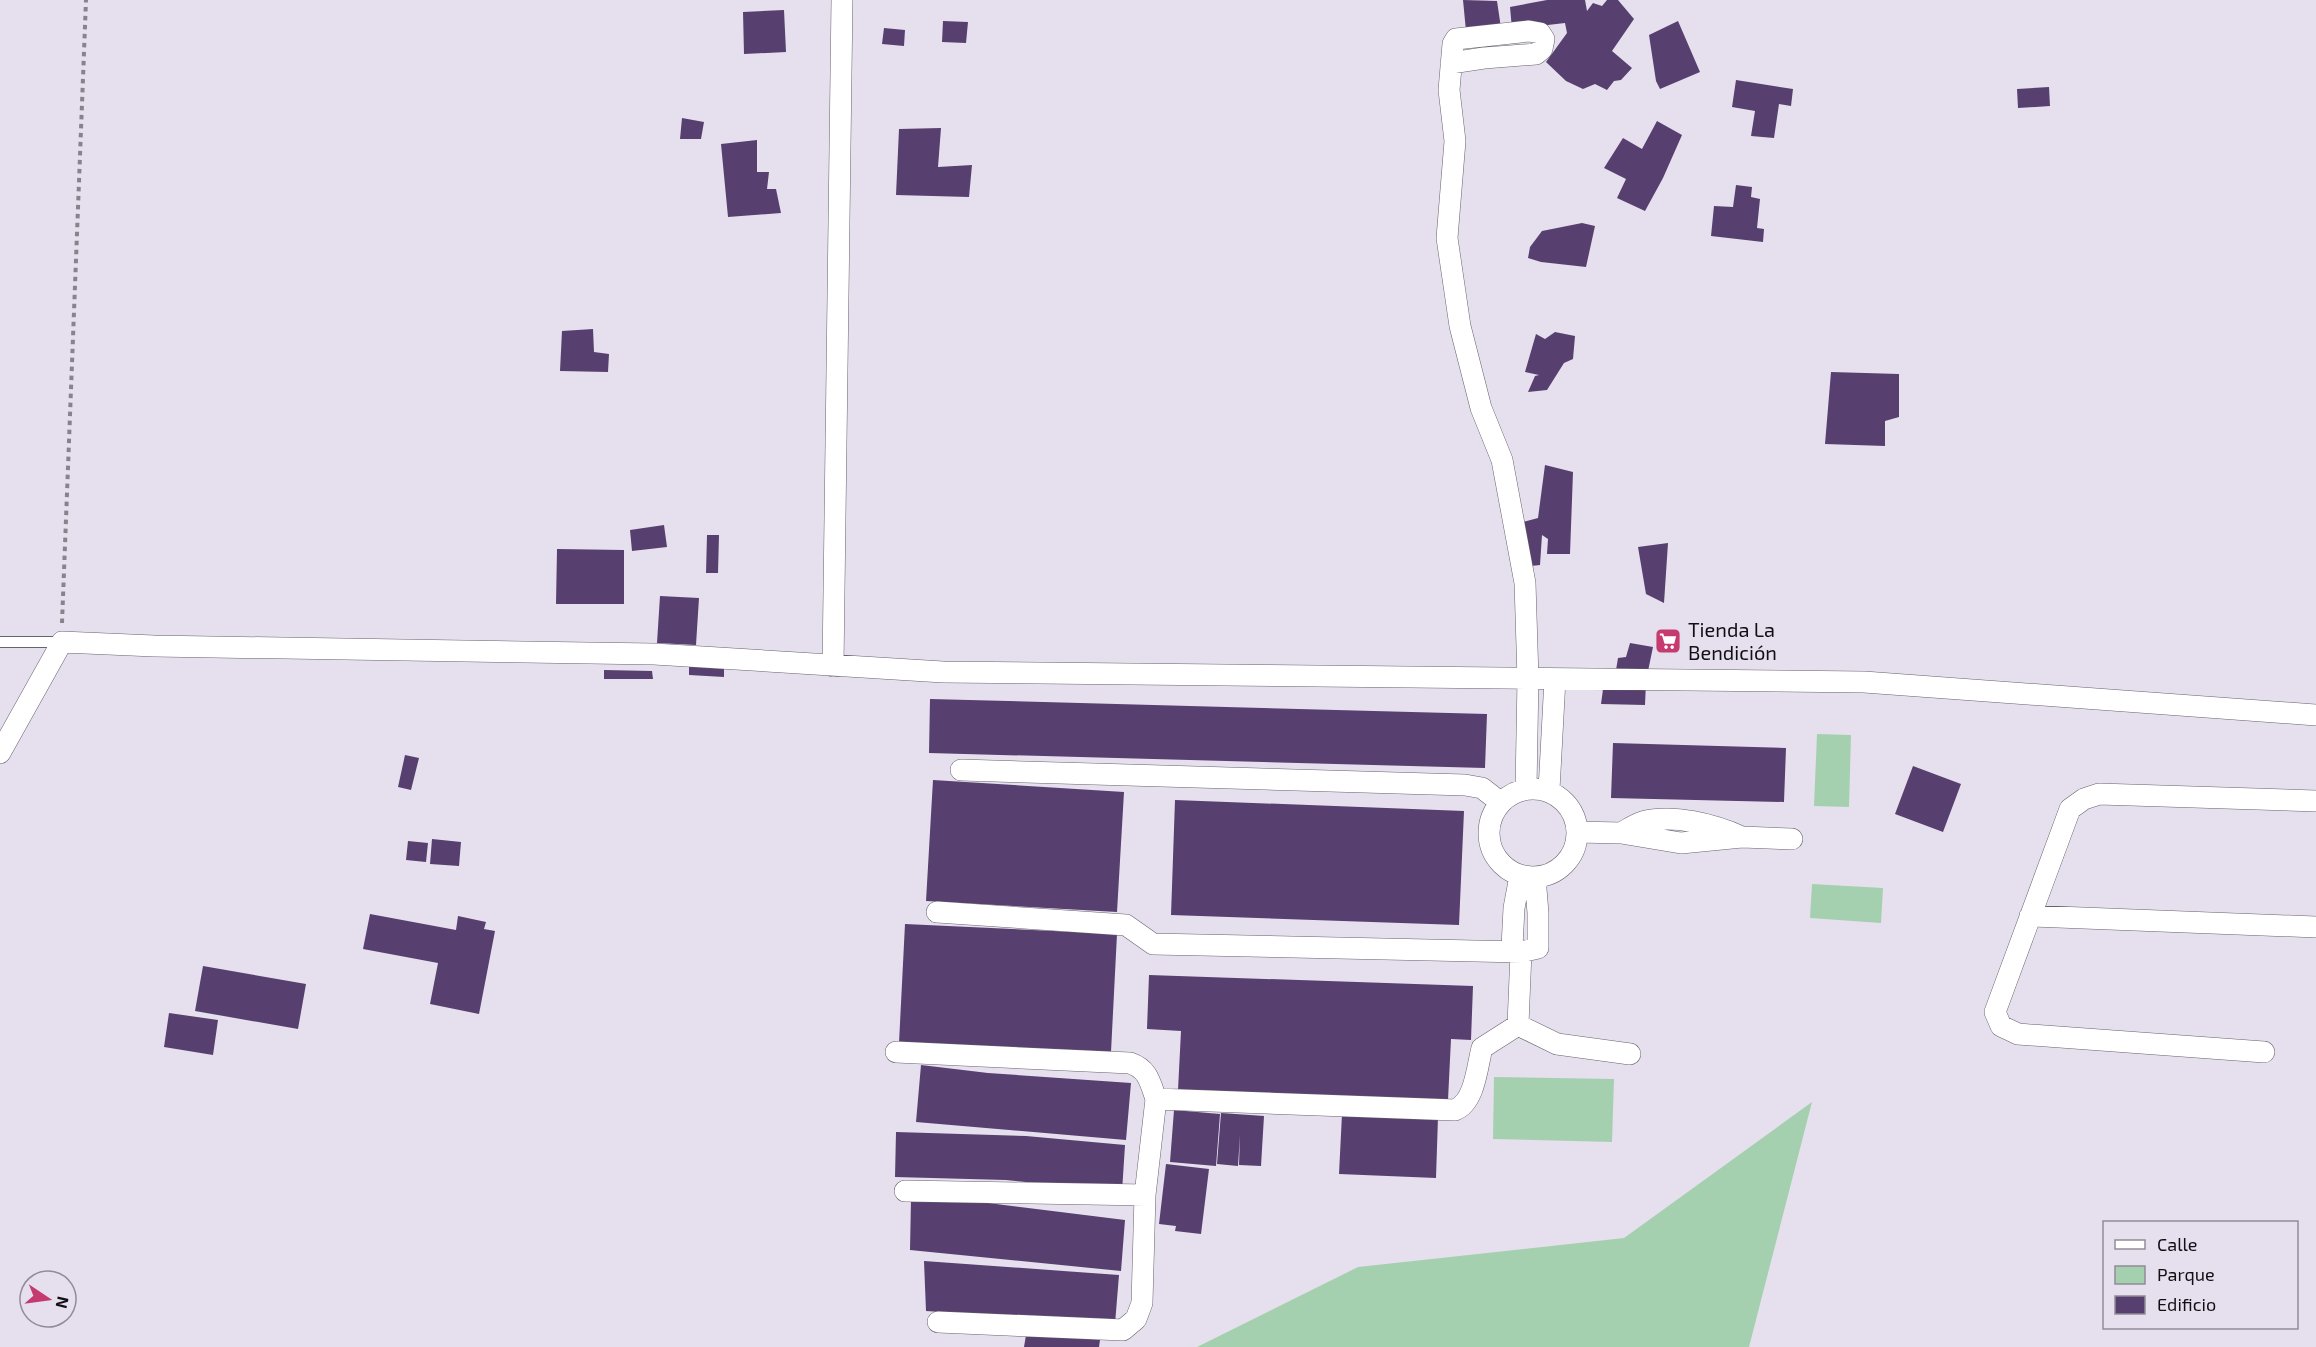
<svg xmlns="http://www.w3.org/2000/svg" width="2316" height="1347" font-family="'Exo 2',sans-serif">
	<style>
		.green { fill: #a5d0af }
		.building { fill: #573f6f }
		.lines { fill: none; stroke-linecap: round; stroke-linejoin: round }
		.lane-casing { stroke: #67626d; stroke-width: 12 }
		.street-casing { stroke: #67626d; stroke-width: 22 }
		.path { stroke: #87838c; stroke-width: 4; stroke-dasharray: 4.5 4.5; stroke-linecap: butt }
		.lane { stroke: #fff; stroke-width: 10 }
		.street { stroke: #fff; stroke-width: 21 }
		.labels { text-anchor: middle; stroke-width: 6; stroke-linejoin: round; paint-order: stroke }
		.poi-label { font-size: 20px; fill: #110f13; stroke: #e6e0ee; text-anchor: start }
	</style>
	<rect width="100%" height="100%" fill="#e6e0ee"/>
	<!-- green -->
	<path class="green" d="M1817,734L1851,735L1849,807L1814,806Z
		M1812,884L1883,888L1881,923L1810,918Z
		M1494,1077L1614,1079L1612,1142L1493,1139Z
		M1812,1102L1749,1347H1197L1358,1267L1624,1238Z"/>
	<!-- building -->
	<path class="building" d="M1463,0L1497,1L1501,28L1466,31Z
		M1547,0H1585L1587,11L1593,3L1602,6L1607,0H1618L1634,19L1612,51L1632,68L1621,80L1614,81L1607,90L1595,84L1583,89L1566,81L1546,62L1567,33L1565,23L1512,29L1510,7Z
		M784,10L786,52L744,54L743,12Z
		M943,21L968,22L966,43L942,42Z
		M1678,21L1700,72L1660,89L1656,81L1649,35Z
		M884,28L905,30L904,46L882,44Z
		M1736,80L1793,89L1791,106L1779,104L1774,138L1751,136L1755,111L1732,107Z
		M2049,87L2050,106L2018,108L2017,89Z
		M682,118L704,122L701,139H680Z
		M1657,121L1682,135L1663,178L1645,211L1617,198L1626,179L1604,168L1623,138L1642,149Z
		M941,128L938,167L972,165L969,197L896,195L899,129Z
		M757,140V172H769L767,189H776L781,213L728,217L721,144Z
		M1736,185L1752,187L1751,197L1760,199L1757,228L1764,229L1763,242L1711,236L1714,206L1733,207Z
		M1582,223L1595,226L1586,267L1541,262L1528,258L1530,247L1542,231Z
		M593,329L594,352L609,354L608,372L560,371L562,331Z
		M1555,332L1575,336L1573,359L1564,363L1547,390L1528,392L1535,376L1539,375L1525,372L1536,334L1545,339Z
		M1831,372L1899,374V417L1885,421V446L1825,444Z
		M1545,465L1573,472L1570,554H1547L1548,539L1542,535L1540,565L1522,567L1519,523L1538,518Z
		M664,525L667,547L632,551L630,530Z
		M707,535H719L718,573H706Z
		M1668,543L1664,603L1646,594L1638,547Z
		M557,549L624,550V604H556Z
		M660,596L699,598L696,645L657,643Z
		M1630,643L1653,647L1647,676H1615L1618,658L1626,657Z
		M689,664L724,667V677L689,675Z
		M604,670L652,671L653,679H604Z
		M1604,682H1646L1645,705L1601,704Z
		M930,699L1487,714L1485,768L929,753Z
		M1613,743L1786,748L1784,802L1611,798Z
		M405,755L419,758L411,790L398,787Z
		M1913,766L1961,784L1943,832L1895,814Z
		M933,780L1124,792L1117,912L926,901Z
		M1175,800L1464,811L1459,925L1171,915Z
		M432,839L461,842L459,866L430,864Z
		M408,841L428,843L426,862L406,860Z
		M370,914L456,930L458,916L486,922L484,929L495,931L479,1014L430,1004L438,963L363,949Z
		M905,924L1117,934L1111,1052L899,1043Z
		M203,966L306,984L298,1029L195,1011Z
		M1149,975L1473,986L1471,1040L1451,1039L1448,1100L1178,1090L1181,1031L1147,1029Z
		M169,1013L218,1020L213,1055L164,1047Z
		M921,1065L988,1073L1131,1083L1126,1140L916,1122Z
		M1174,1110L1220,1114L1216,1166L1170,1162Z
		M1221,1113L1264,1116L1261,1166L1239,1165L1240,1135L1238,1166L1217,1164Z
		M1342,1114L1438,1117L1436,1178L1339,1174Z
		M896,1132L1026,1136L1125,1145L1122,1192L1006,1180L895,1177Z
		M1166,1164L1209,1169L1201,1234L1175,1231L1176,1226L1159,1224Z
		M911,1199L988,1203L1125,1220L1121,1271L910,1250Z
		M924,1261L1119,1275L1115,1324L926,1311Z
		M1027,1329L1100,1340L1099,1347H1024Z"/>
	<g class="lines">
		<defs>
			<path id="lane" d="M0,642H62"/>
			<path id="street" d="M1451,63L1484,58L1536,54L1542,49L1544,39L1540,33L1529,31L1456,39L1453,44L1449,90L1455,141L1447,238L1460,326L1481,408L1502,460L1525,583L1528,679L1526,788
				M833,666L842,0
				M0,753L62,642L154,646L654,654L943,672L1864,682L2316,715
				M961,770L1465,785L1482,788L1500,802
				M1489 833a44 44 0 1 1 88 0a44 44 0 1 1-88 0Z
				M1549,790L1555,679
				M1577,832L1621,833L1681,843L1742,837L1792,839
				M1621,833C1627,830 1635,824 1642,822C1674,814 1713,824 1742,837
				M1520,876L1514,908L1512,947L1521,952
				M937,912L1126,925L1153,944L1521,952L1538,948V913L1535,877
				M2030,916L2316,927
				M1518,1025L1557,1044L1630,1054
				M896,1052L1130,1063C1148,1069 1150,1082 1156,1099
				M2264,1052L2018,1034L2001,1026L1995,1012L2070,809L2084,799L2099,794L2316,801
				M905,1191L1145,1195
				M938,1322L1123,1330L1136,1319L1142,1303L1145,1195L1156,1099L1455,1110C1475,1102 1477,1067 1482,1048L1518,1025L1521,952"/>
		</defs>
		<!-- lane casing -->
		<use href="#lane" class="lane-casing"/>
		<!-- street casing -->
		<use href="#street" class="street-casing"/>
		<!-- path -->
		<path class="path" d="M62,623L86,0"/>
		<!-- lane -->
		<use href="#lane" class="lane"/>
		<!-- street -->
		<use href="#street" class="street"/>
	</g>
	<!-- icons -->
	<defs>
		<symbol id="supermarket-square" viewBox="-11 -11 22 22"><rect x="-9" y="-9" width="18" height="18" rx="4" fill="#c63b6f" stroke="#e6e0ee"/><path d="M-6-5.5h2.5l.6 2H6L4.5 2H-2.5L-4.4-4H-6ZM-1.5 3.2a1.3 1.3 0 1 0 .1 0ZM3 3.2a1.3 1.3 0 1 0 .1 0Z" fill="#fff"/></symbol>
	</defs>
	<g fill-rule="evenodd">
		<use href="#supermarket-square" x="1653" y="626" width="30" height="30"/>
	</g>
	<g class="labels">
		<!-- poi labels -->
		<g class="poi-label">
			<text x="1688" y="637">Tienda La<tspan x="1688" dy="23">Bendición</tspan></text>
		</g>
	</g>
	<!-- legend -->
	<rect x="2103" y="1221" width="195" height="108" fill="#e6e0ee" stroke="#918c96" stroke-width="1.5"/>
	<rect x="2115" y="1240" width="30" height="9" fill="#ffffff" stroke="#918c96" stroke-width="1.5"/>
	<text x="2157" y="1251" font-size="18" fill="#110f13">Calle</text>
	<rect x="2115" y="1266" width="30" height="18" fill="#a5d0af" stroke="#918c96" stroke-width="1.5"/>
	<text x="2157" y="1281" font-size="18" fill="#110f13">Parque</text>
	<rect x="2115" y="1296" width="30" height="18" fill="#573f6f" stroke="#918c96" stroke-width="1.5"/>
	<text x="2157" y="1311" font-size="18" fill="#110f13">Edificio</text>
	<!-- north arrow -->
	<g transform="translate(48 1299) rotate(103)"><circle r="28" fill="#e6e0ee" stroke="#918c96" stroke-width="1.5"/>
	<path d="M0-4.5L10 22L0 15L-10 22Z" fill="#c63b6f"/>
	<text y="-9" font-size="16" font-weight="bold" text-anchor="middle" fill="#110f13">N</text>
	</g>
</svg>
